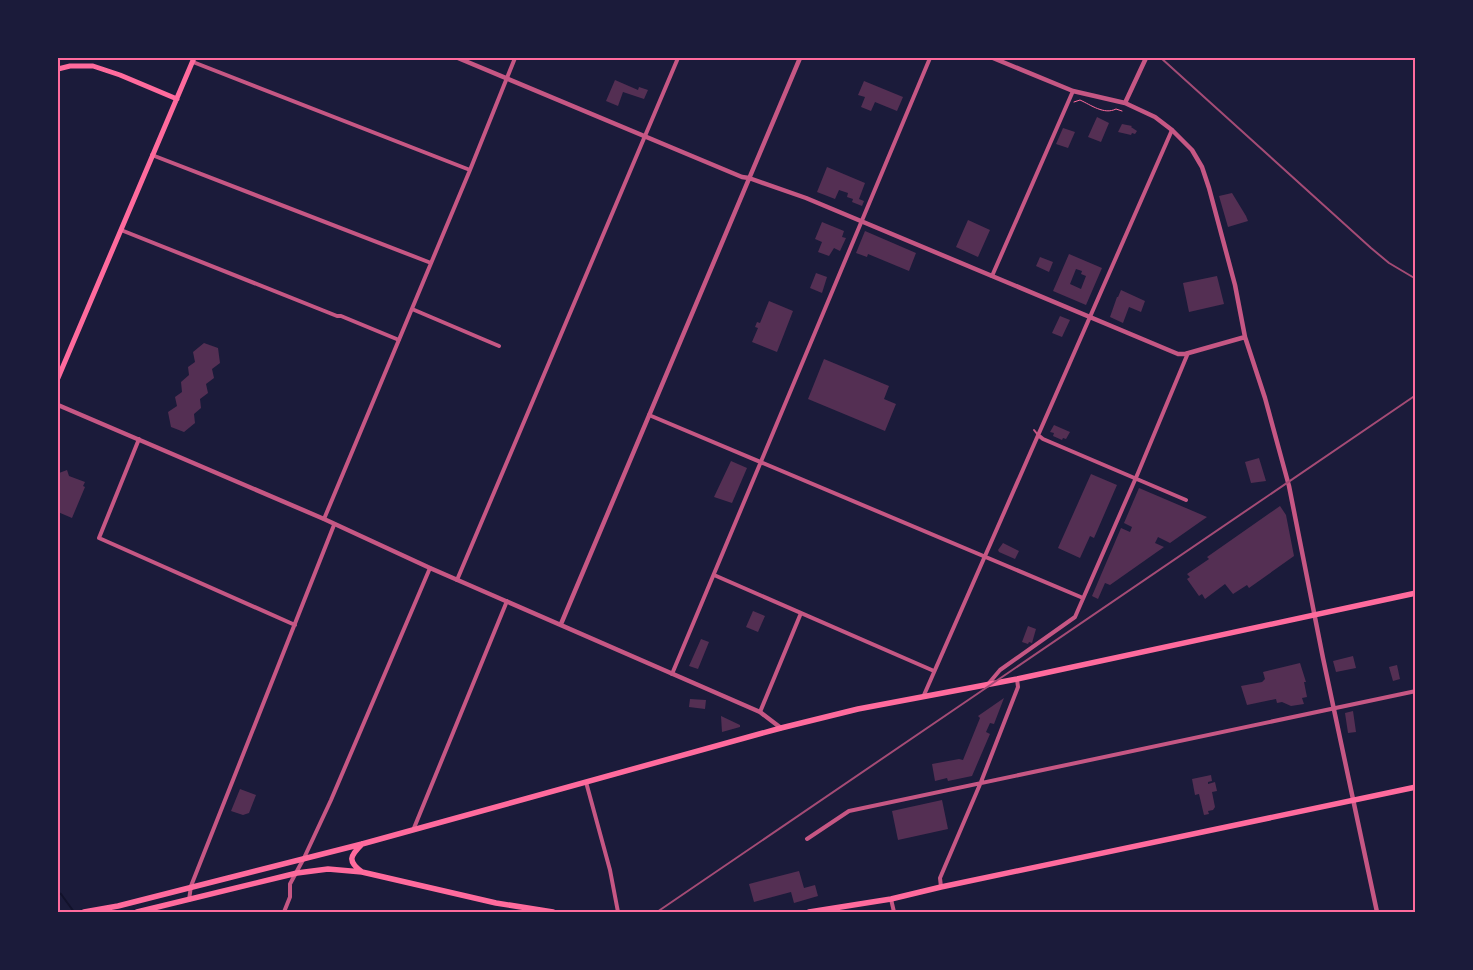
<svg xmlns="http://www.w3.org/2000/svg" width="1473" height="970" font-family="'Fira Sans',sans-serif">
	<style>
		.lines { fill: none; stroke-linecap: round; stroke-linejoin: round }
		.stream { stroke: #12122b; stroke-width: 2 }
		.building { fill: #542f53; fill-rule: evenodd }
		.path { stroke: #ff6b9d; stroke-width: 1 }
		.service { stroke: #c65784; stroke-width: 2 }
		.minor { stroke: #c65784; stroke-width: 4 }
		.tertiary { stroke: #c65784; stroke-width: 4.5 }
		.secondary { stroke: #ff6b9d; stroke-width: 5 }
		.primary { stroke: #ff6b9d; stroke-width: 5.5 }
		.rail { stroke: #a44b75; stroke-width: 2 }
		.neatline { fill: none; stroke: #ff6b9d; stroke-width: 2 }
	</style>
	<rect width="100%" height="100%" fill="#1b1b3a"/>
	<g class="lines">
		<!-- stream -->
		<path class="stream" d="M58,893L61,894L74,912"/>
	</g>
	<!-- building -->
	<path class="building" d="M615,80L638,90L639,87L648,90L644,99L623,92L618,106L606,101Z
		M864,81L903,97L897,111L875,102L871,111L861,107L865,97L858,95Z
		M1097,117L1109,123L1101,142L1088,137Z
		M1122,124L1132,126L1131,127L1137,131L1135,134L1132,133L1131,135L1118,132Z
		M1063,128L1075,132L1068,148L1056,144Z
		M827,167L865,183L859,199L864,201L862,206L852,202L853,199L847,197L848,193L839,190L835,199L817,192Z
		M1232,193L1246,216L1248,221L1228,227L1219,196Z
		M968,220L990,230L978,257L956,247Z
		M822,222L844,231L842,237L846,238L840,251L834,248L829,256L818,252L822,242L815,239Z
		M865,231L916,253L909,271L868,254L867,257L856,253Z
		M1069,254L1102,268L1086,305L1053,291ZM1076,269L1082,271L1081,274L1086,276L1081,289L1070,284Z
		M1040,257L1053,262L1049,272L1036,266Z
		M816,273L827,277L822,293L810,288Z
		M1217,276L1224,304L1189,312L1183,283Z
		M1121,290L1145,301L1141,312L1129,307L1123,323L1110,317L1117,297H1118Z
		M769,301L793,311L777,352L752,342L758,328L755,327L757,322L760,323Z
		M1060,316L1070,320L1062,337L1052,333Z
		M204,343L218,348L220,363L212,369L214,378L206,384L208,393L200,399L201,408L194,414L195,423L184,432L171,427L168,412L177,406L175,397L182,392L181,382L189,375L188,367L195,362L193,352Z
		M824,359L889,386L884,399L896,404L885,431L808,399Z
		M1054,425L1070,432L1066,439L1063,438L1062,440L1053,436L1054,433L1050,432Z
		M1259,458L1266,481L1251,483L1245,462Z
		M731,461L747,468L732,503L714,497Z
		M58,470L59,473L67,470L69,476L85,482L83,486L85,487L72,518L58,512Z
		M1091,474L1117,485L1094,538L1090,536L1080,558L1058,548Z
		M1139,488L1207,517L1170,543L1158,537L1155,543L1164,547L1110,585L1105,583L1098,599L1092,596L1121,528L1130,532L1132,527L1124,523Z
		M1280,506L1286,515L1294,556L1249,588L1247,585L1233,594L1225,584L1205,599L1202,594L1199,596L1187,579L1190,577L1187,574L1209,559L1207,557Z
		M1003,543L1019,551L1015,559L999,552L998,550Z
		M753,611L765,616L758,632L746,627Z
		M1028,626L1036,629L1032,643L1029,642L1028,644L1022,642Z
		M701,639L709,642L698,669L689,666Z
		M1353,656L1356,668L1336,672L1333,661Z
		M1300,663L1306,682H1304L1307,697L1302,698L1304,704L1291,706L1282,702L1277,703L1276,699L1247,705L1241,686L1262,682L1265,679L1263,672Z
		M1397,665L1400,679L1393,681L1389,667Z
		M1004,698L994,724L990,723L986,732L990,734L972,776L948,781L947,778L935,781L932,764L959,759L963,760L980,718L978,716Z
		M690,699L706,700L705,709L689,707Z
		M1353,711L1356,732L1348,733L1345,713Z
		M721,716L740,725V727L722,732Z
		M1211,775L1212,781L1208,782V784L1215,782L1217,791L1212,792L1215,807L1213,810L1208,811L1209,814L1204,815L1199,794L1195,795L1192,779Z
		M240,789L256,795L249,813L243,815L231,811Z
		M942,800L948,829L898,840L892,811Z
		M799,871L804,888L815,885L818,896L794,903L791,892L754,902L749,884Z"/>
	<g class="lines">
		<!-- path -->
		<path class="path" d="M1074,102L1080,100C1091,105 1104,115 1116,109L1122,111"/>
		<!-- service -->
		<path class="service" d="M1034,430L1038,435"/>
		<!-- minor -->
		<path class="minor" d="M193,62L470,170
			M152,155L431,263
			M121,230L337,316H341L399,340
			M992,276L1073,91
			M412,309L499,346
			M649,415L1083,598
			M1038,435L1043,439L1186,500
			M139,439L99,538L295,625
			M324,519L470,170L515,58
			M714,575L934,671
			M457,580L678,58
			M672,674L930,58
			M989,683L1000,670L1075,617L1138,473L1188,353
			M924,695L1172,130
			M760,712L801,613
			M586,782L610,870L618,912
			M414,828L507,601
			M807,839L849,811L1416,691
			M941,887L940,878L981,782L1018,687L1017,679
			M891,899L894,912
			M189,900L191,886L334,525
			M284,912L290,897V884L304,858L331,800L430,568"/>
		<!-- tertiary -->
		<path class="tertiary" d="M458,58L742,177L749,178L806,198L1178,354H1185L1245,337
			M993,58L1073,91L1125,103L1155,117L1172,130L1192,150L1202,167L1209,188L1235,285L1245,337L1265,398L1289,486L1323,658L1377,912
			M1125,103L1146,58
			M58,405L324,519L430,568L760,712L781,728
			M561,624L800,58"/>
		<!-- secondary -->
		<path class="secondary" d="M58,69L70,66H93L120,75L177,99
			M58,378L194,58"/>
		<!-- primary -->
		<path class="primary" d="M362,872C347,861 350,856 362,844
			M84,912L118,906L362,844L781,728L858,709L1017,679L1416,593
			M137,912L297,873L328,869L362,872L496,903L553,912
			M809,912L891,899L941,887L1416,787"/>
		<!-- rail -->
		<path class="rail" d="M1161,58L1371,248L1389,263L1416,279
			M657,912L1416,395"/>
	</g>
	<!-- border -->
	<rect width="1473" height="970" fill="none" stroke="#1b1b3a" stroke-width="118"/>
	<rect x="59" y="59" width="1355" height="852" class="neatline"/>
</svg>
